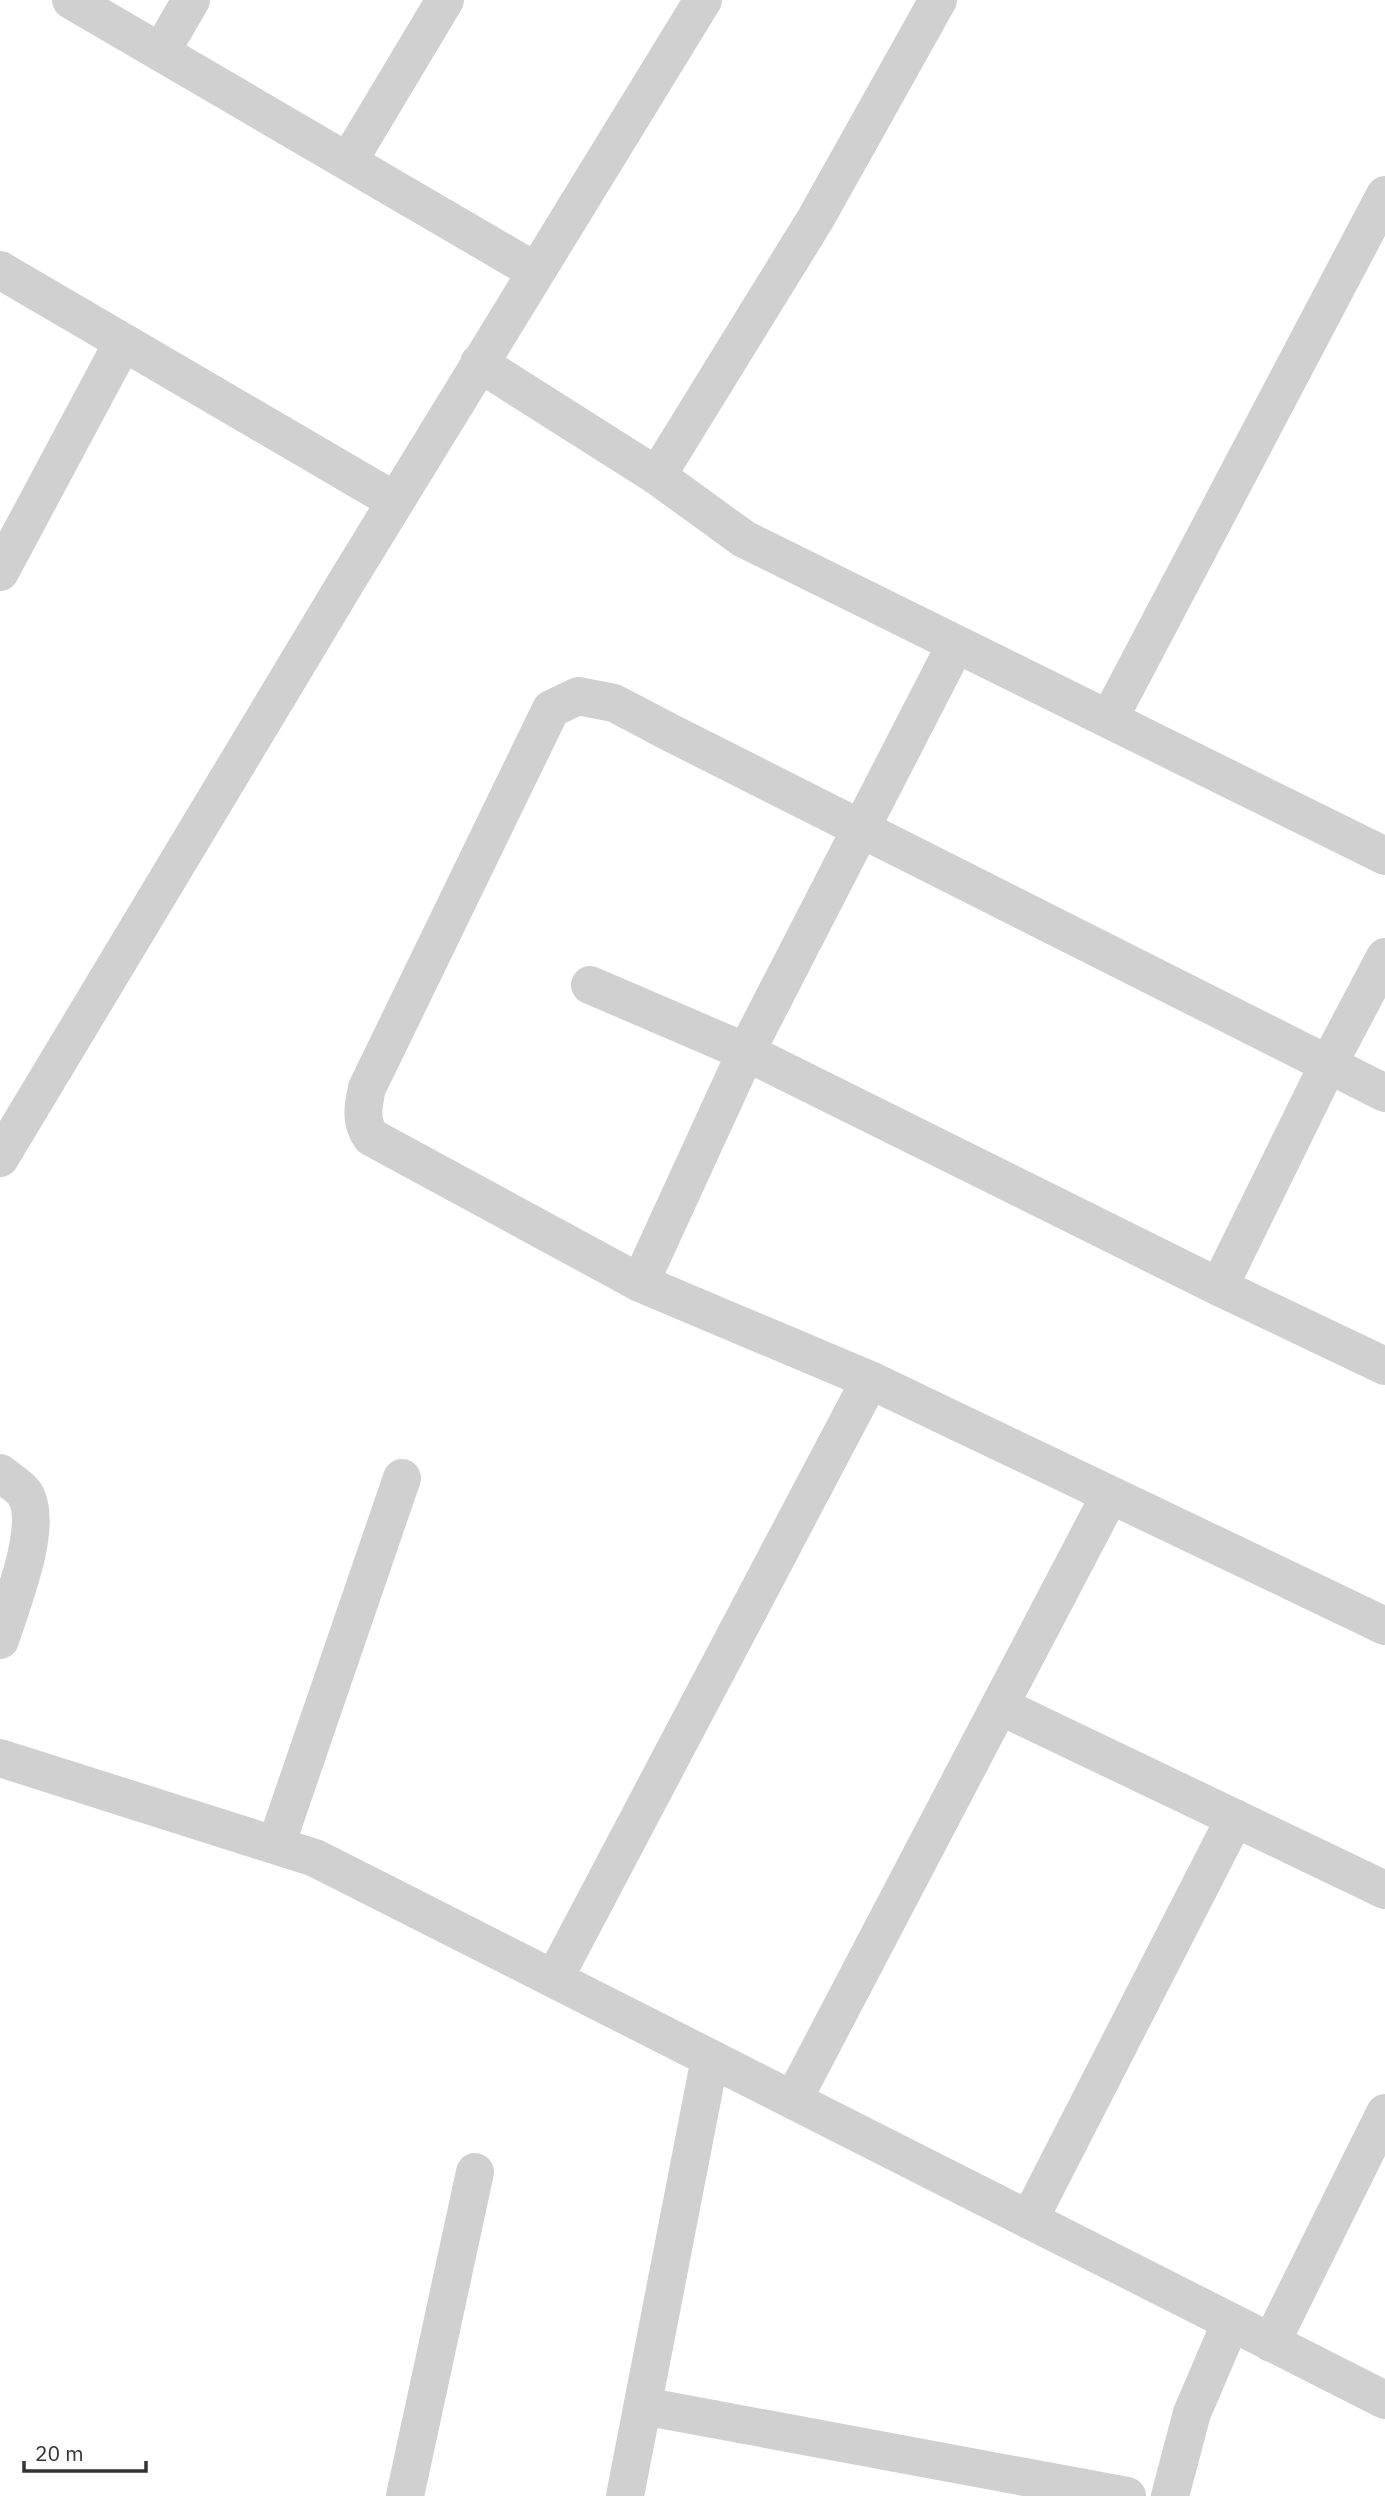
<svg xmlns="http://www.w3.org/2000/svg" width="1385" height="2496" font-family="'IBM Plex Sans',sans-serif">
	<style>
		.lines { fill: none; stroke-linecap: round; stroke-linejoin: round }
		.minor { stroke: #d0d0d0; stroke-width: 38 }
	</style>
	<rect width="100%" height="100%" fill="#fff"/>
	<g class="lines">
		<!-- minor -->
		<path class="minor" d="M71,0L535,271
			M161,52L191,0
			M348,162L445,0
			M0,270L395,501
			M479,363L657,476L816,218L938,0
			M657,476L744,539L1385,856
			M0,572L123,342
			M1109,719L1385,195
			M590,985L746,1052L1219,1287L1385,1366
			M1385,1093L671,733L614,703L578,696L551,709L367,1088C363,1106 360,1121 371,1137L640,1283L870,1380L1385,1626
			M0,1158L348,579L703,0
			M640,1283L746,1052L956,644
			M1219,1287L1328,1065L1385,957
			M0,1473C7,1479 20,1486 25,1494C44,1526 11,1605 0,1640
			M1000,1706L1385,1890
			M0,1758L315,1858L1385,2400
			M276,1845L402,1478
			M554,1979L870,1380
			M793,2100L1110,1495
			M1029,2220L1235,1818
			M1271,2343L1385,2113
			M643,2406L1127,2496
			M405,2496L475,2172
			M625,2496L710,2058
			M1170,2496L1192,2413L1231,2322"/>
	</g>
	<!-- scale -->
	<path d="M24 2461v10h122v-10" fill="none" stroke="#333333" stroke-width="3.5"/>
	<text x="35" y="2461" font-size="21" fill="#333333" stroke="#ffffff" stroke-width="5" paint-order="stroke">20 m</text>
</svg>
